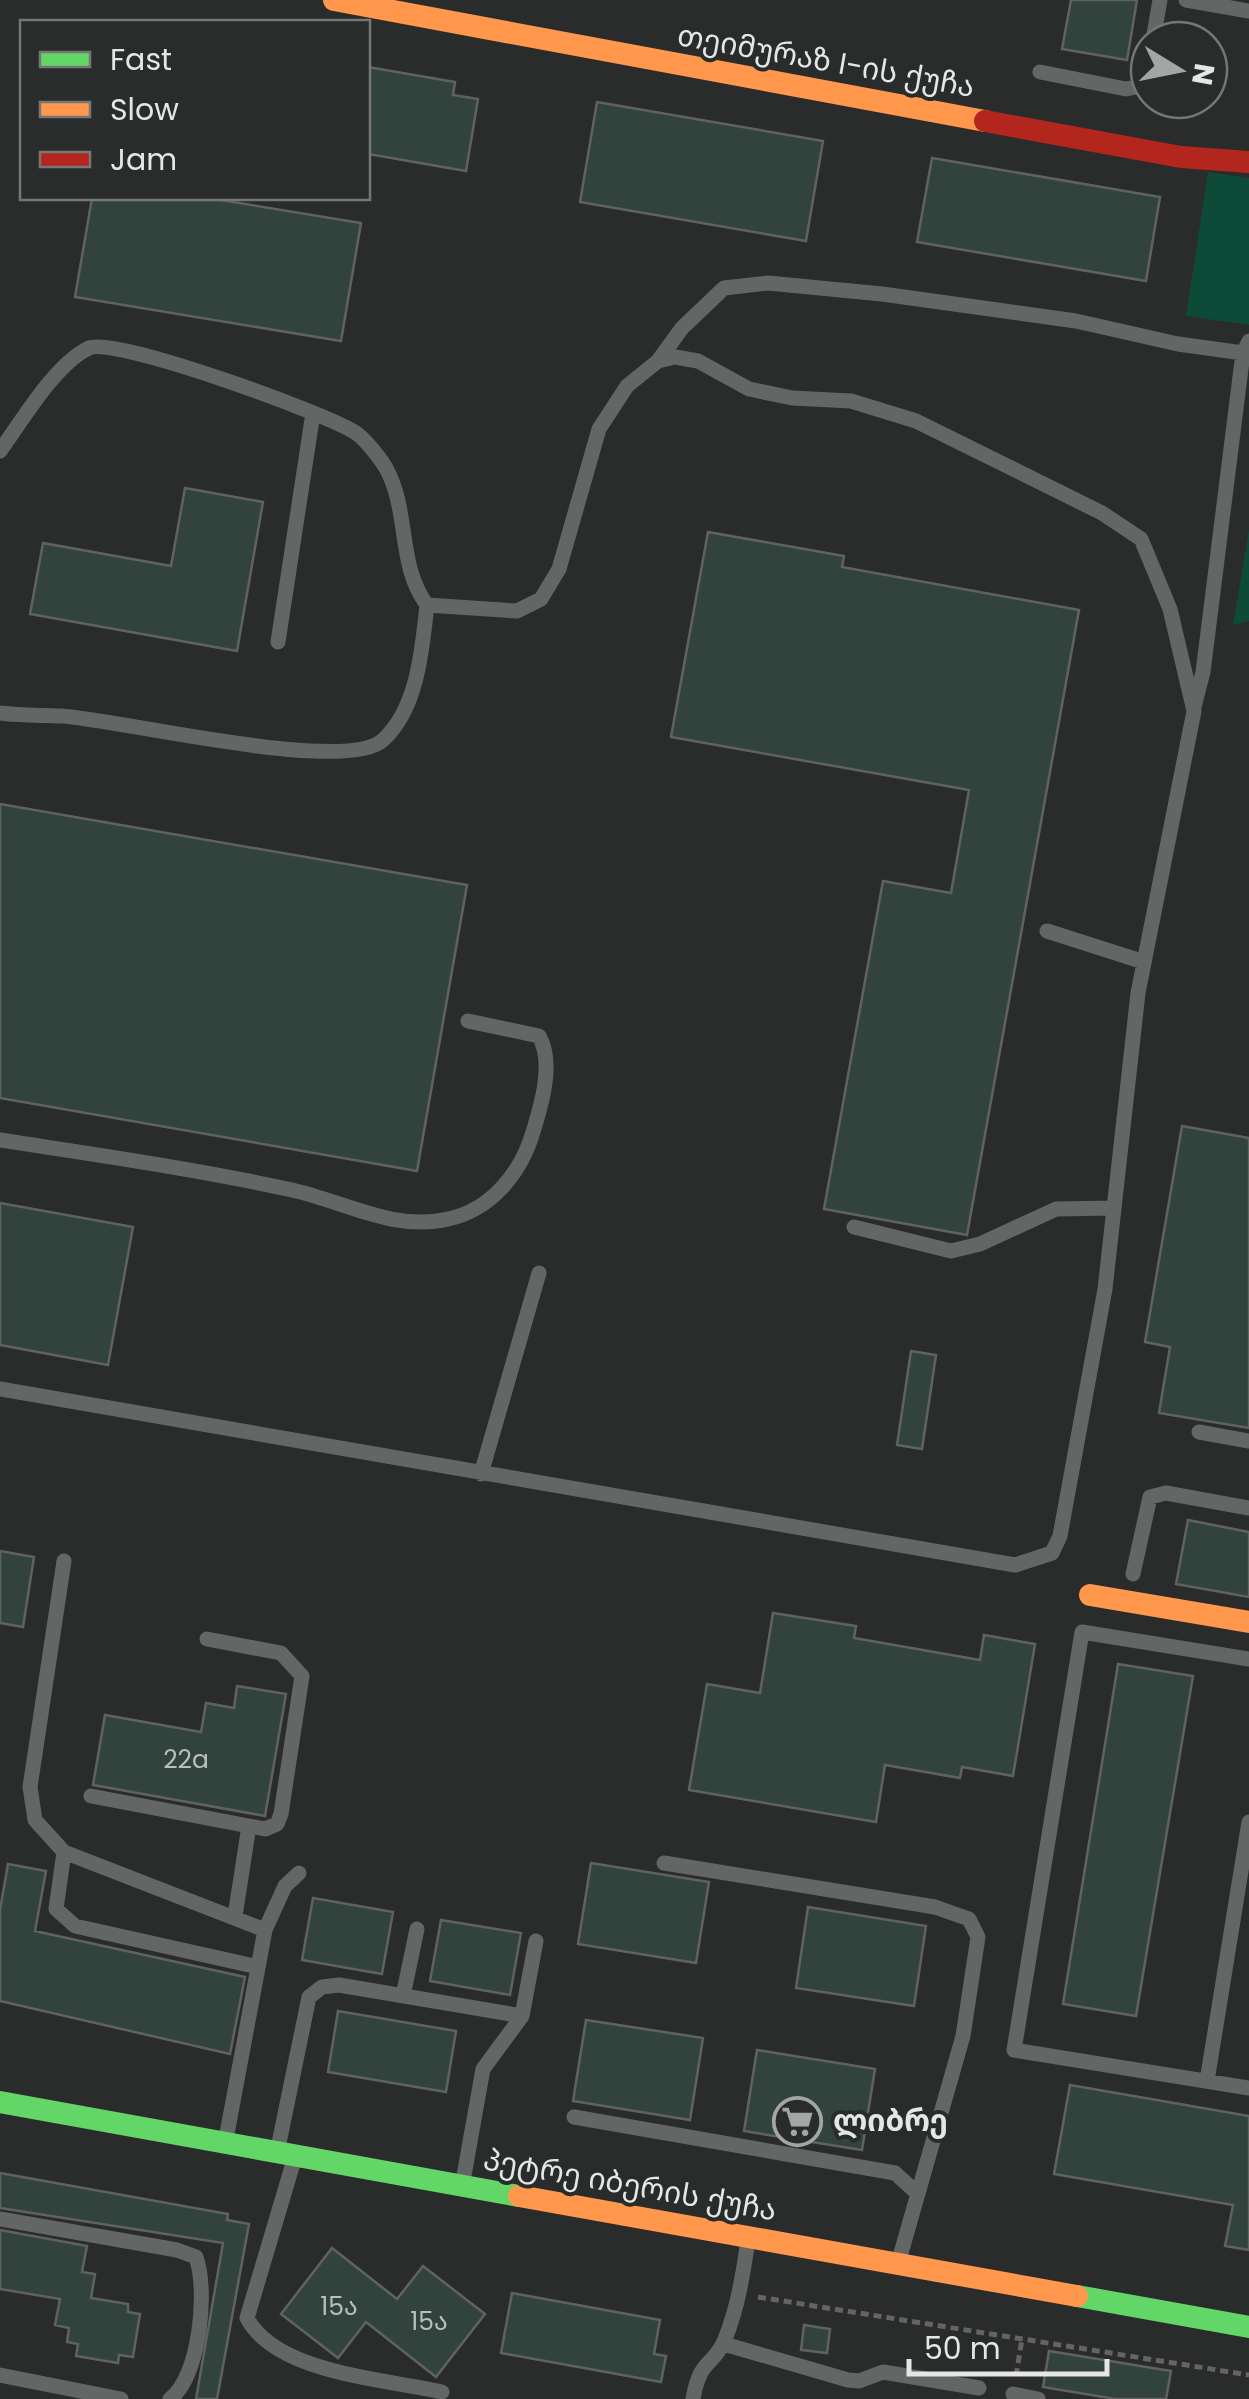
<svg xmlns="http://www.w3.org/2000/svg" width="1249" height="2399" font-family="Poppins,'Noto Sans Georgian',sans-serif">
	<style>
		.green { fill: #0d4a38 }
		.building { fill: #32433e; stroke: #606261; stroke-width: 2.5 }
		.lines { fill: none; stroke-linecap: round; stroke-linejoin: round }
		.path { stroke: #646464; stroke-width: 5; stroke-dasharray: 8 5; stroke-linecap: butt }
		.lane { stroke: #646565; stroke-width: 15 }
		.fast { stroke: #63d668; stroke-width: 22 }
		.slow { stroke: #ff974d; stroke-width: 22 }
		.jam { stroke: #b3261e; stroke-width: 22 }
		.labels { text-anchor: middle; stroke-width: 8; stroke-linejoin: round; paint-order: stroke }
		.number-label { font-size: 25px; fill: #b8bebc }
		.street-label { font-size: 30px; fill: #e5e7e6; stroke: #292c2b }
		.poi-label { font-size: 30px; font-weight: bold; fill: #e5e7e6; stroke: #292c2b; text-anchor: start }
	</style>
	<rect width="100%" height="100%" fill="#2a2b2b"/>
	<!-- green -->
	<path class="green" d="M1208,172L1249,178V325L1186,316Z
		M1249,529V621L1233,625Z"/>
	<!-- building -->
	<path class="building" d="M1071,0H1137L1127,60L1062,49Z
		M368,67L455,82L453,95L478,99L466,171L368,154Z
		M597,102L823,141L806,241L580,202Z
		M932,158L1160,197L1146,281L917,242Z
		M92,198H209L361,223L341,341L75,297Z
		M185,488L263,502L237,651L30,614L43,543L171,566Z
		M708,532L844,556L842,567L1079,610L967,1235L824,1209L883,881L951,893L969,790L671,737Z
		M0,804L467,885L417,1171L0,1098Z
		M1182,1126L1249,1138V1428L1159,1413L1170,1347L1145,1342Z
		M0,1203L133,1227L108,1365L0,1345Z
		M911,1351L936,1355L922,1449L897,1445Z
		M1188,1520L1249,1532V1597L1176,1584Z
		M0,1551L34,1557L23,1627L0,1623Z
		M773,1613L856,1626L854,1638L980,1660L984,1635L1035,1644L1013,1776L962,1767L960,1778L885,1765L876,1822L689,1790L707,1684L760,1693Z
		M1118,1664L1193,1676L1136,2016L1063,2004Z
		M237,1686L286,1694L265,1816L93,1785L105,1715L201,1732L206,1703L234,1708Z
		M591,1863L709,1882L696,1963L578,1944Z
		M8,1864L46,1871L35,1931L245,1977L230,2054L0,2001V1910Z
		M313,1898L393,1912L382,1974L302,1960Z
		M808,1907L926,1926L914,2006L796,1988Z
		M441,1920L521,1933L510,1995L430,1981Z
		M338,2011L456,2031L446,2092L328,2072Z
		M586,2020L703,2038L690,2120L573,2101Z
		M757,2050L875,2069L862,2150L744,2131Z
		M1070,2085L1249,2116V2250L1225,2246L1233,2205L1054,2174Z
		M0,2173L228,2214L227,2220L249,2224L217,2399H196L223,2243L0,2208Z
		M0,2230L87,2246L82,2272L95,2274L91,2298L128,2304V2312L140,2314L133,2357L119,2355L118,2363L76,2356L78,2344L67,2342L69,2328L55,2325L60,2299L0,2289Z
		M332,2248L397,2299L423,2266L485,2314L436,2377L366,2322L338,2358L281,2314Z
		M512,2293L660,2320L654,2354L666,2356L661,2382L501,2353Z
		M804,2325L830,2329L827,2353L801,2350Z
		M1049,2351L1171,2371L1166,2399H1115L1043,2387Z"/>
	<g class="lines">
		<!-- path -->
		<path class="path" d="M758,2297L1249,2375
			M1016,2376L1022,2339"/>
		<!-- lane -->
		<path class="lane" d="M1186,0L1249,11
			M1153,40L1160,0
			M1040,72L1126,89L1142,86L1149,64
			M658,361L682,328L724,288L768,283L882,294L1076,321L1178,344L1243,353
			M0,451C22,421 55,364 89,348C114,336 328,414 356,433C366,440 380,458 386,468C410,512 397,565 427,605
			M278,642L313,413
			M1194,707L1203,672L1243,353L1249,341
			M0,713C21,716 40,715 61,716C117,719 345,775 383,740C418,708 422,649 427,605L517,611L541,599L559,569L599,429L627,386L658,361L675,357L698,361L749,389L792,398L851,401L916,421L1102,513L1141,539L1170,609L1194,711L1138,993L1105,1289L1060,1536L1052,1553L1015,1565L0,1389
			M1047,931L1144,962
			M0,1140C97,1155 196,1169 292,1190C343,1201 394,1232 448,1219C491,1210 521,1173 533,1132C542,1103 554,1062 539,1036L468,1021
			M854,1227L951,1251L980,1244L1056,1209L1114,1208
			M1199,1432L1249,1441
			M481,1474L539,1273
			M64,1561L30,1787L35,1820L64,1852L265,1930L226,2139
			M1133,1574L1150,1497L1166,1493L1249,1508
			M207,1639L281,1653L302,1676L281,1814L277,1824L265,1829L249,1826L235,1916
			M1249,1659L1082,1632L1014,2050L1249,2088
			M91,1796L249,1826
			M64,1852L56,1909L75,1926L258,1967
			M664,1863L935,1907L969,1919L978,1937L963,2036L899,2260
			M265,1930L285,1886L299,1873
			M403,1996L417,1929
			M1207,2081L1249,1822
			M574,2117L895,2173L918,2194
			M278,2148L309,1997L322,1987L339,1985L522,2016
			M294,2160L247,2318C276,2373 384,2379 442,2392
			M463,2181L483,2069L522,2016L536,1941
			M0,2219L177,2250L196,2257C208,2290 200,2377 170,2399
			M724,2344L848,2380L859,2381L883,2372L979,2388
			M0,2375L121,2399
			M1013,2394L1038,2399
			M693,2399C700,2357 714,2367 725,2339C738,2307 743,2274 748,2240"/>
		<!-- fast -->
		<path class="fast" d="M0,2102L519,2196
			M1077,2296L1249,2327"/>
		<!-- slow -->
		<path class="slow" d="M334,0L985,121
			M1090,1595L1249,1622
			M519,2196L1077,2296"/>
		<!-- jam -->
		<path class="jam" d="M985,121L1181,157L1249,162"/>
	</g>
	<!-- icons -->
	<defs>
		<symbol id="supermarket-ring" viewBox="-11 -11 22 22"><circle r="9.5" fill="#292c2b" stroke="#a4a5a5" stroke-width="1.5"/><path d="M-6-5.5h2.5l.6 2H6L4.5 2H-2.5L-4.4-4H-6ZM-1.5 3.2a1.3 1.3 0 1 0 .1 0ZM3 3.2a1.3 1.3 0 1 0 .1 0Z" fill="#a4a5a5"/></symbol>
	</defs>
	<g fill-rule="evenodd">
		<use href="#supermarket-ring" x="770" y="2094" width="55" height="55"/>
	</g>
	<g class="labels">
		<!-- number labels -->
		<g class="number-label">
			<text x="186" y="1768">22a</text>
			<text x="339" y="2315">15ა</text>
			<text x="429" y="2330">15ა</text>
		</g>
		<!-- street labels -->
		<g class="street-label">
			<text transform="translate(826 61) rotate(10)" y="10">თეიმურაზ I-ის ქუჩა</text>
			<text transform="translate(630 2185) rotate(10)" y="10">პეტრე იბერის ქუჩა</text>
		</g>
		<!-- poi labels -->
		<g class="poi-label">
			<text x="833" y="2131">ლიბრე</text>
		</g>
	</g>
	<!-- legend -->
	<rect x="20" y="20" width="350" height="180" fill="#292c2b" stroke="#747776" stroke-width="2.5"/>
	<rect x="40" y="52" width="50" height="15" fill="#63d668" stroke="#747776" stroke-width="2.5"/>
	<text x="110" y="70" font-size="30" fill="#e5e7e6">Fast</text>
	<rect x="40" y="102" width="50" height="15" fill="#ff974d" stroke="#747776" stroke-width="2.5"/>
	<text x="110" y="120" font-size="30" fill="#e5e7e6">Slow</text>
	<rect x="40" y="152" width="50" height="15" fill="#b3261e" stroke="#747776" stroke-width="2.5"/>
	<text x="110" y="170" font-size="30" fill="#e5e7e6">Jam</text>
	<!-- north arrow -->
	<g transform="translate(1179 70) rotate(100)"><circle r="48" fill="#292c2b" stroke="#747776" stroke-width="2.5"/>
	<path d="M0-8L18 38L0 25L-18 38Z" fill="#a4a5a5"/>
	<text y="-15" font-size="28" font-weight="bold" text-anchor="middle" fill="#e5e7e6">N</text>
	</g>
	<!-- scale -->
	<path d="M909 2359v15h198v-15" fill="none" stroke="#e5e7e6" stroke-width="5"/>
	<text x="924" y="2359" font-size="30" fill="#e5e7e6" stroke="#292c2b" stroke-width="8" paint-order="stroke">50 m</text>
</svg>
